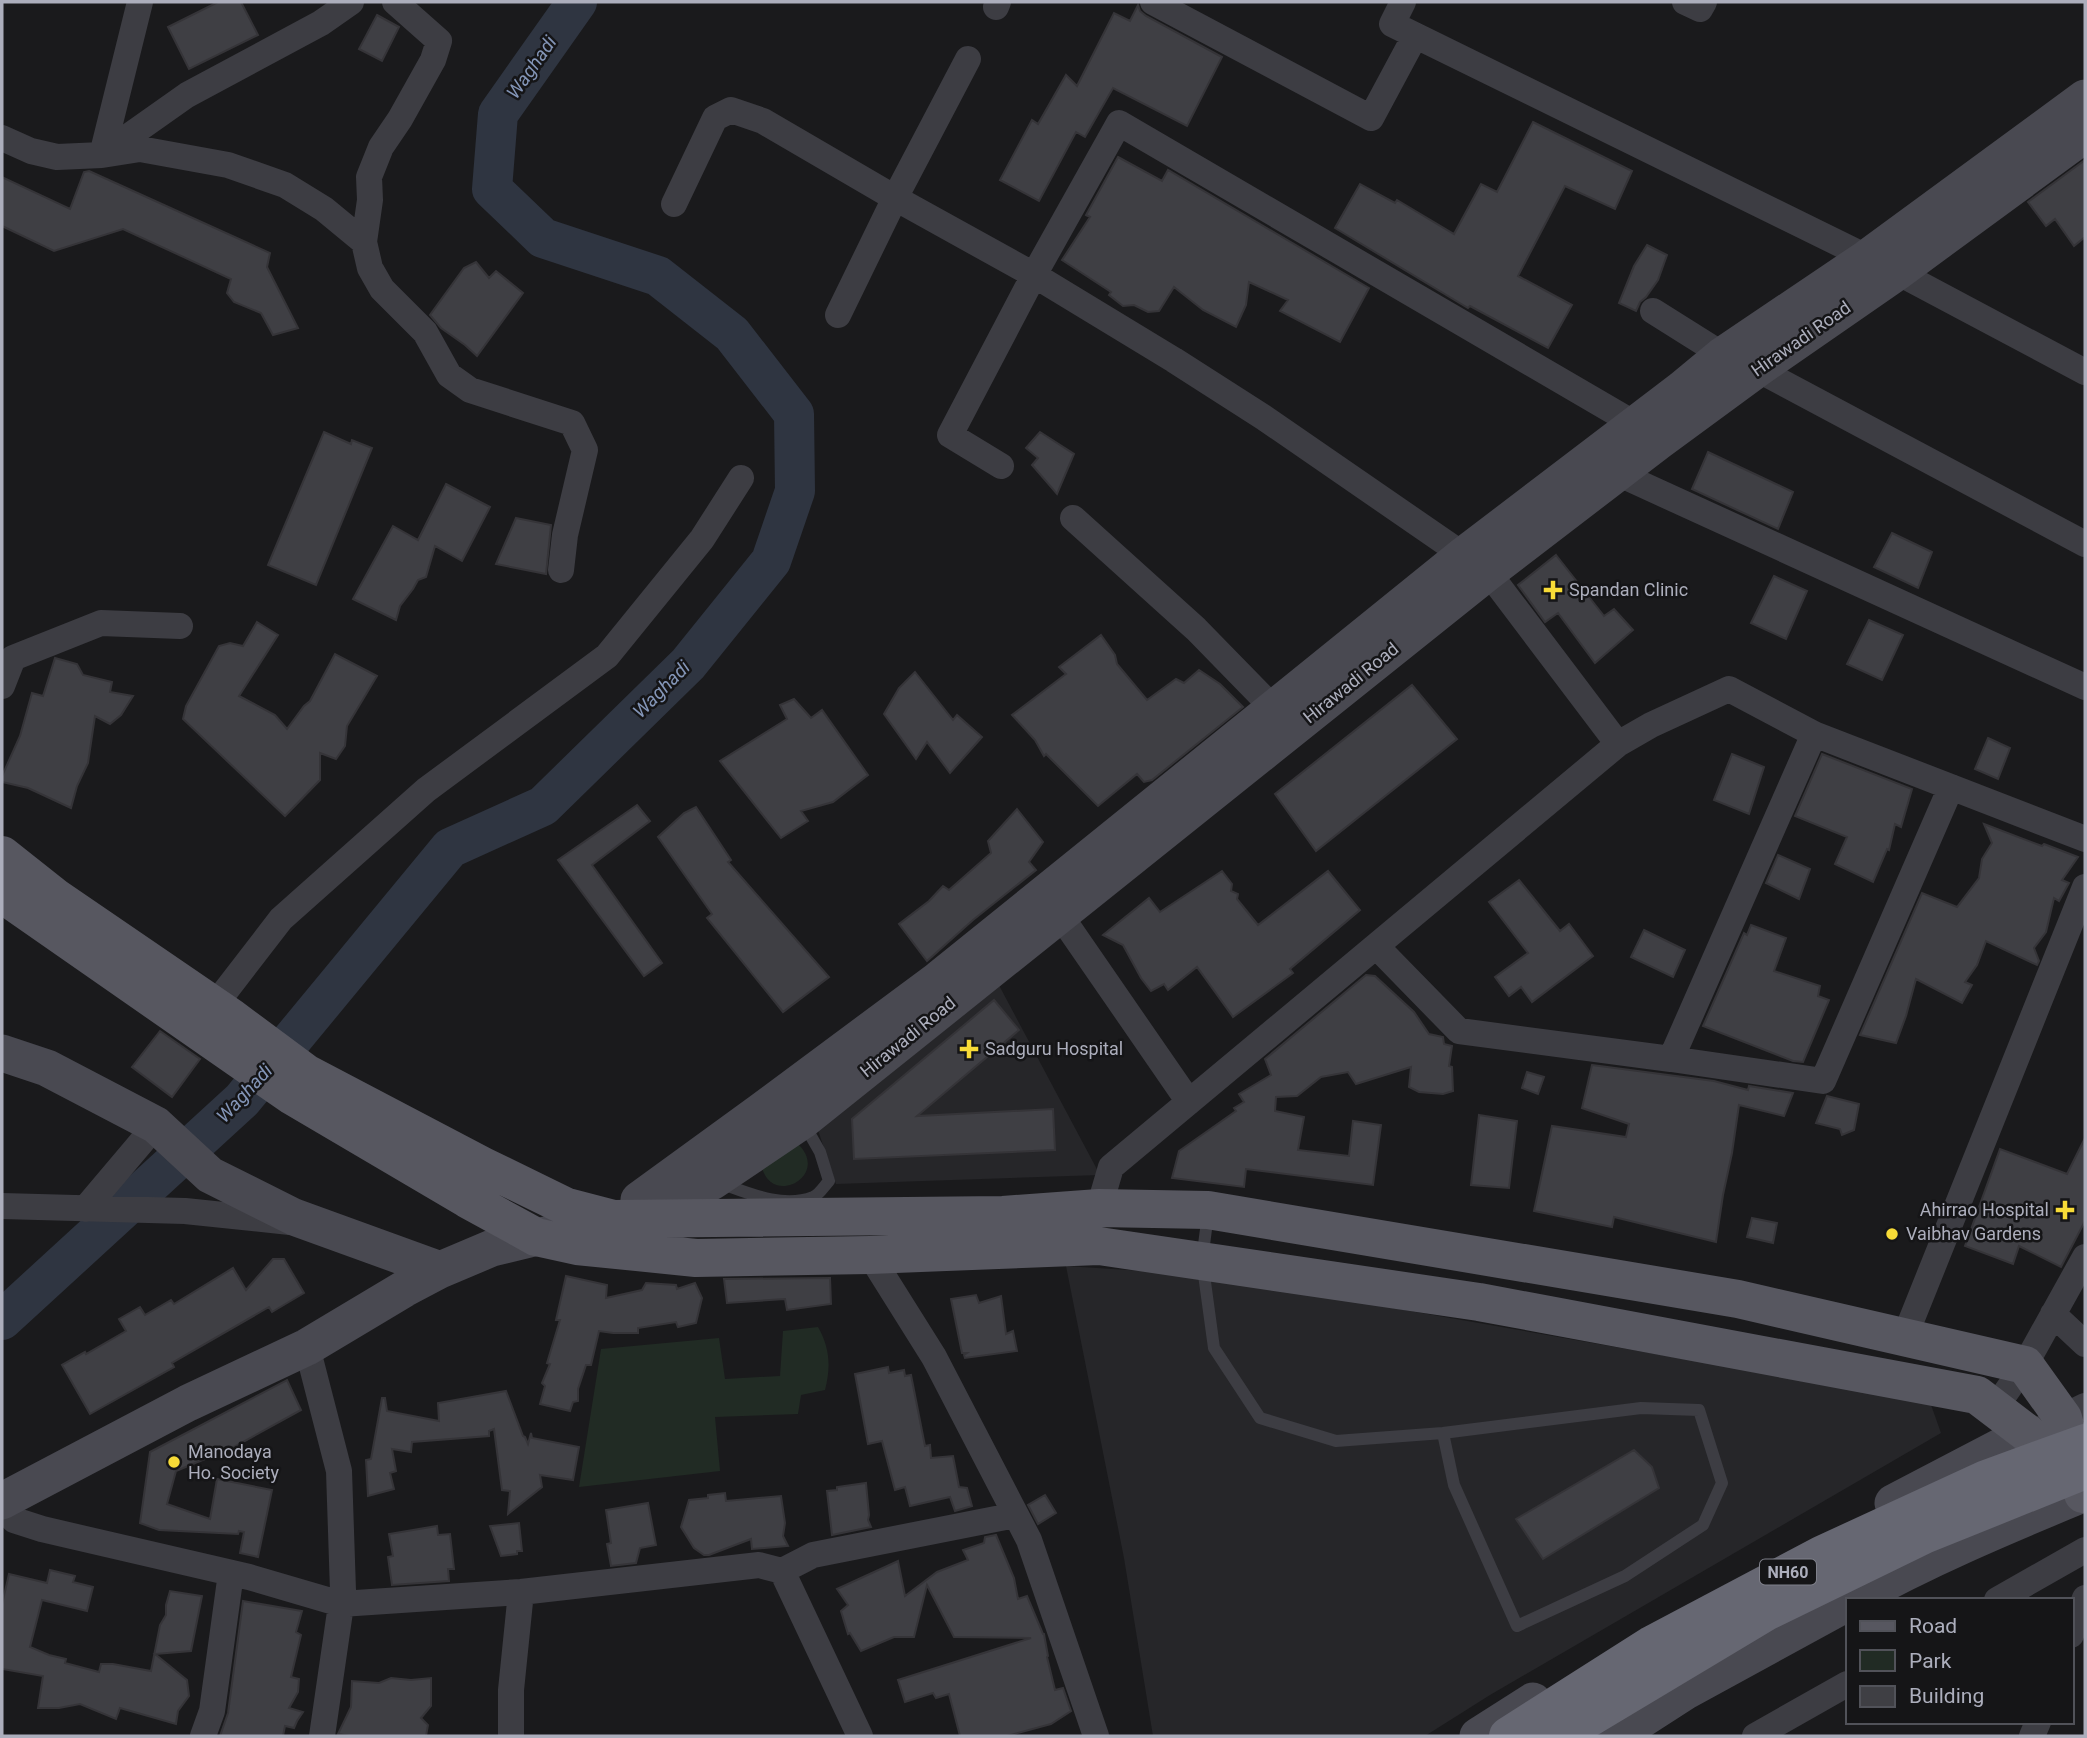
<svg xmlns="http://www.w3.org/2000/svg" width="2087" height="1738" font-family="Roboto,sans-serif">
	<style>
		.built { fill: #262629 }
		.green { fill: #212b24 }
		.lines { fill: none; stroke-linecap: round; stroke-linejoin: round }
		.river { stroke: #2f3541; stroke-width: 40 }
		.building { fill: #3f3f44; stroke: #353438; stroke-width: 2 }
		.lane { stroke: #3d3d43; stroke-width: 12 }
		.street { stroke: #3d3d43; stroke-width: 26 }
		.secondary { stroke: #494951; stroke-width: 37 }
		.primary { stroke: #575760; stroke-width: 38 }
		.highway-bridge { stroke: #666772; stroke-width: 38 }
		.poi-dot { fill: #f7db37; stroke: #151517; stroke-width: 2.5 }
		.labels { text-anchor: middle; stroke-width: 5; stroke-linejoin: round; paint-order: stroke }
		.shield { fill: #151517; stroke: #7f808a; stroke-width: 2 }
		.shield-label { font-size: 16px; font-weight: bold; fill: #acaebc }
		.street-label { font-size: 18px; fill: #acaebc; stroke: #151517 }
		.poi-label { font-size: 18px; fill: #acaebc; stroke: #151517; text-anchor: start }
		.water-label { font-size: 19px; font-style: italic; fill: #8395b7; stroke: #151517 }
	</style>
	<rect width="100%" height="100%" fill="#1a1a1c"/>
	<!-- built -->
	<path class="built" d="M993,974L1100,1175L836,1184L816,1124Z
		M1066,1266L1205,1275L1930,1402L1941,1433L1490,1695L1425,1736H1153L1124,1558Z"/>
	<!-- green -->
	<path class="green" d="M797,1143C833,1176 768,1210 761,1163Z
		M818,1327C830,1348 831,1367 825,1390L801,1395L798,1414L715,1417L720,1471L579,1487L601,1349L719,1338L725,1379L780,1376L783,1331Z"/>
	<g class="lines">
		<!-- river -->
		<path class="river" d="M2,1320L242,1100L450,848L543,806L688,664L771,561L795,491L794,414L732,334L658,276L543,238L492,189L498,114L577,2"/>
	</g>
	<!-- building -->
	<path class="building" d="M218,2H241L258,35L189,69L168,27Z
		M1138,5L1140,11L1146,16L1222,57L1187,126L1113,88L1085,137L1076,132L1039,201L1000,180L1032,120L1038,124L1066,75L1077,86L1114,13L1130,21Z
		M377,15L399,27L382,61L359,49Z
		M1533,122L1632,171L1615,209L1565,186L1518,276L1572,305L1548,348L1470,306L1468,308L1335,228L1360,184L1395,203L1397,200L1454,234L1481,184L1497,192Z
		M1118,157L1162,181L1168,170L1369,288L1340,342L1280,311L1288,300L1249,282L1246,305L1236,327L1203,310L1174,287L1159,311L1148,312L1134,305L1123,306L1109,295L1111,292L1062,260L1090,217L1086,215Z
		M2085,160V237L2074,246L2055,219L2046,226L2028,202Z
		M89,171L270,253L267,267L298,328L273,335L261,313L234,302L227,293L231,279L123,229L54,251L2,226V177L70,209L84,172Z
		M1647,245L1667,255L1658,280L1646,297L1640,302L1636,311L1619,303L1634,266Z
		M476,262L489,278L496,271L523,293L477,356L465,345L441,328L430,315L464,268Z
		M324,432L351,444L352,440L372,448L316,585L268,565Z
		M1040,432L1074,454L1057,494L1032,465L1038,458L1026,448Z
		M1708,452L1793,492L1778,529L1692,489Z
		M446,484L490,507L462,561L435,546L426,577L418,580L413,589L400,606L396,620L353,599L393,526L418,540Z
		M516,518L551,525L546,574L496,564Z
		M1892,533L1932,552L1918,588L1874,567Z
		M1556,555L1604,616L1614,609L1633,630L1595,663L1558,613L1545,622L1518,585Z
		M1774,576L1807,591L1786,639L1751,623Z
		M1869,620L1903,635L1882,680L1847,664Z
		M257,622L278,635L239,696L275,715L287,729L304,706L310,701L335,654L377,676L347,726L345,746L336,759L320,753V780L285,816L183,719L186,706L219,646L230,643L243,646Z
		M1101,635L1115,655L1117,664L1147,700L1176,679L1184,683L1199,670L1220,684L1243,707L1152,780L1144,782L1137,774L1098,806L1046,754L1044,756L1035,740L1012,715L1066,674L1059,667Z
		M55,658L77,664L83,675L112,682L110,692L133,696L121,715L110,724L95,716L88,763L77,786L71,808L28,788L2,782V776L20,736L32,693L43,696Z
		M915,672L953,720L957,715L982,737L950,773L927,742L916,759L884,714L899,688Z
		M1412,685L1457,739L1316,851L1275,794Z
		M794,699L811,718L822,710L868,775L833,802L801,811L808,821L781,838L720,761L787,719L780,705Z
		M1988,738L2010,748L1998,779L1975,769Z
		M1732,754L1764,767L1749,814L1714,800Z
		M1822,754L1912,789L1901,827L1895,824L1889,850L1887,849L1873,882L1835,864L1847,837L1795,816Z
		M637,805L650,821L592,865L662,963L644,976L558,860Z
		M696,807L731,860L728,862L829,977L783,1012L707,918L712,914L658,837L684,813Z
		M1017,809L1043,842L1029,862L1036,870L973,920L927,961L899,924L929,901L943,886L949,890L991,853L988,841Z
		M1984,824L2042,846L2044,844L2078,857L2062,880L2069,883L2059,901L2054,898L2046,932L2034,948L2039,961L2037,965L1986,941L1977,965L1965,982L1972,985L1962,1003L1916,979L1906,1016L1896,1043L1860,1035L1922,893L1957,907L1979,878L1982,859L1992,843Z
		M1778,855L1810,869L1799,899L1766,883Z
		M1222,871L1232,884L1231,891L1238,894L1237,899L1258,925L1328,871L1360,910L1290,969L1293,973L1233,1017L1197,967L1168,990L1164,984L1151,991L1141,978L1123,945L1103,935L1149,898L1160,912Z
		M1519,880L1560,931L1569,924L1593,956L1532,1002L1521,987L1509,996L1495,977L1528,953L1489,902Z
		M1751,925L1786,938L1774,971L1820,986L1818,996L1829,1000L1803,1062L1793,1061L1703,1026L1744,933L1747,935Z
		M1644,930L1685,950L1673,977L1631,957Z
		M1366,975L1375,976L1414,1012L1429,1034L1443,1037L1444,1044L1452,1046L1449,1066L1452,1067L1453,1091L1443,1094L1419,1092L1409,1087L1411,1067L1356,1084L1348,1072L1321,1077L1297,1096L1276,1097L1275,1111L1304,1117L1298,1150L1349,1156L1353,1121L1381,1125L1373,1185L1246,1169L1244,1187L1172,1178L1179,1151L1236,1111L1234,1108L1244,1102L1239,1094L1271,1075L1265,1059Z
		M994,1000L1019,1030L917,1116L1053,1109L1055,1150L854,1159L852,1119Z
		M160,1031L200,1059L172,1097L132,1067Z
		M1592,1065L1714,1081L1748,1090L1749,1086L1793,1093L1784,1116L1739,1105L1732,1153L1723,1195L1716,1242L1614,1217L1612,1227L1534,1211L1552,1126L1626,1137L1629,1124L1582,1108Z
		M1527,1072L1544,1077L1538,1094L1522,1088Z
		M1827,1096L1859,1104L1854,1130L1842,1135L1840,1129L1816,1123Z
		M1479,1115L1517,1121L1509,1188L1471,1185Z
		M2085,1138V1221L2061,1267L2019,1246L2013,1264L1965,1246L2000,1149L2067,1174Z
		M1752,1218L1777,1223L1773,1243L1747,1237Z
		M273,1259H284L304,1293L272,1312L269,1307L172,1363L174,1367L90,1414L62,1365L85,1352L86,1354L126,1331L119,1319L140,1307L145,1315L171,1300L174,1304L233,1268L246,1290Z
		M566,1276L607,1285L606,1298L642,1290L646,1283L676,1285L677,1289L695,1283L702,1298L696,1323L678,1327L676,1322L638,1328V1333H613L599,1331L591,1365H586L578,1389V1401L573,1402L570,1411L540,1404L545,1386L542,1383L550,1364L547,1363L560,1320H556Z
		M830,1278L831,1304L787,1310L785,1299L727,1303L724,1279Z
		M976,1295L979,1303L1001,1296L1006,1334L1013,1331L1017,1351L965,1358L964,1355L967,1353H962L951,1299Z
		M888,1367L889,1373L904,1370L905,1376L911,1375L925,1446L930,1445L931,1458L953,1456L959,1487L967,1488L972,1506L955,1511L950,1497L910,1506L905,1487L895,1490L882,1441L868,1444L855,1374Z
		M287,1380L301,1410L234,1447L176,1471L167,1504L210,1519L217,1479L272,1490L258,1557L240,1553L244,1532L239,1531L238,1534L159,1530L140,1523L150,1452Z
		M506,1391L523,1436L525,1437L528,1444L531,1433L532,1438L579,1447L573,1480L540,1475L542,1487L508,1514L510,1491L502,1490L494,1429L489,1431V1436L412,1442L411,1452L392,1449L396,1471L390,1473L394,1489L368,1496L366,1460L371,1459L382,1398H385L387,1411L439,1421L438,1403Z
		M1634,1450L1652,1467L1659,1488L1543,1559L1516,1519Z
		M866,1483L869,1515L868,1520L871,1527L832,1535L827,1491L837,1490V1487Z
		M725,1493L726,1501L781,1496L785,1523L783,1536L788,1546L752,1549L751,1539L709,1555H704L694,1548L681,1527L689,1500L708,1498V1495Z
		M1045,1495L1056,1513L1038,1524L1028,1505Z
		M648,1503L656,1545L640,1548L636,1563L611,1566L607,1544L611,1543L606,1510Z
		M519,1523L522,1551H517V1554L501,1556L490,1526Z
		M437,1526L438,1535L450,1534L454,1569H448L449,1581L392,1585L388,1557L393,1556L389,1534Z
		M996,1535L1014,1578L1018,1599L1027,1596L1043,1634H1044L1048,1656L1047,1657L1055,1690L1063,1688L1071,1711L1051,1724L1007,1736H960L949,1694L936,1698L933,1693L905,1702L898,1680L1031,1638L954,1637L927,1585L914,1637H894L861,1651L850,1633L848,1634L841,1611L848,1605L837,1589L898,1561L905,1596L937,1572L968,1560L963,1550L984,1543L985,1537Z
		M50,1570L75,1576L73,1582L93,1587L87,1611L42,1600L30,1647L49,1655L66,1659L65,1663L99,1672L101,1664H113L151,1671L160,1625L166,1615V1605L170,1591L202,1596L191,1651L155,1654L187,1680L189,1696L178,1711L176,1724L120,1708L116,1719L80,1704L59,1708H38L43,1676L2,1669V1604L9,1574L47,1583Z
		M243,1601L302,1611L296,1632L301,1635L291,1677L299,1679L298,1692L289,1708L303,1712L297,1721L294,1728L285,1726L283,1736H220L228,1713Z
		M391,1678L411,1680L431,1678V1706L421,1718L428,1725L426,1736H349L338,1734L351,1707L352,1681L379,1683Z"/>
	<g class="lines">
		<!-- lane -->
		<path class="lane" d="M720,1183C748,1193 783,1209 813,1197C820,1194 824,1186 829,1181L820,1152L804,1124
			M1208,1214L1202,1260L1214,1348L1260,1418L1336,1441L1443,1433L1641,1408L1699,1410L1722,1483L1703,1525L1625,1576L1517,1626L1454,1485L1443,1433"/>
		<!-- street -->
		<path class="street" d="M140,2L102,155L140,149L228,165L285,185L324,209L364,242
			M395,2L439,41L433,60L400,119L381,147L369,177L370,200L364,242L370,268L382,289L425,332L449,375L470,390L572,423L585,450L565,535L561,570
			M1153,2L1371,118L1415,36
			M1403,2L1392,24L1897,272L2085,372
			M1685,2L1700,9L1704,2
			M996,7L998,2
			M968,59L895,198L1034,275L1119,123L1635,424
			M2,138L31,151L57,157L102,155L187,95L321,23L351,2
			M674,204L715,118L731,110L763,121L895,198L838,315
			M1653,311L1723,355
			M1757,369L2085,544
			M1001,466L950,435L1034,275L1174,360L1263,417L1488,572L1618,744L1111,1167L1099,1208
			M1617,473L2085,687
			M1073,518L1196,629L1274,709
			M2,686L13,658L101,623L180,626
			M1814,734L1671,1059L1823,1081L1951,787
			M1618,744L1651,725L1729,689L1814,734L2085,839
			M1051,902L1189,1102
			M1376,946L1459,1031L1671,1059
			M214,1006L281,919L426,790L607,656L702,539L741,478
			M2,1206L185,1211L290,1222
			M85,1209L156,1125
			M870,1255L934,1357L1029,1540L1096,1736
			M2053,1314L2085,1344
			M1905,1336L2085,887
			M307,1347L339,1471L343,1591L322,1736
			M1995,1408L2025,1365L2085,1257
			M2048,1424L2085,1406
			M2,1508L14,1520L42,1529L249,1577L341,1604L521,1592L759,1565L782,1571L860,1736
			M782,1571L813,1555L1016,1515
			M1997,1600L2085,1550
			M2071,1635L2085,1598
			M203,1736L212,1711L231,1573
			M511,1736V1690L521,1592
			M1755,1736L1847,1684
			M2032,1736L2038,1722"/>
		<!-- secondary -->
		<path class="secondary" d="M2,1053L47,1068L156,1125L210,1175L294,1217L440,1270
			M639,1200L760,1112L939,979L1464,555L1682,389L1723,355L1867,258L2085,98
			M632,1214L672,1203L713,1181L802,1121L1488,572L1659,441L1757,369L1897,272L2085,134
			M2,1501L188,1403L307,1347L404,1289L440,1270L492,1248L558,1232
			M1893,1503L2027,1433
			M1853,1600C1927,1559 2005,1526 2083,1494
			M1478,1736L1533,1701
			M1616,1736L1686,1691L1847,1603"/>
		<!-- primary -->
		<path class="primary" d="M2,855L55,897L232,1018L306,1073L483,1166L567,1207L613,1219L1003,1215L1099,1208L1208,1210L1738,1299L2025,1365L2063,1418L2083,1494
			M2,894L292,1096L467,1199L536,1237L577,1246L696,1258L870,1255L1099,1246L1479,1302L1977,1395L2027,1433L2070,1479"/>
		<!-- highway-bridge -->
		<path class="highway-bridge" d="M1508,1736L1651,1645L1821,1555L1986,1479L2085,1443
			M1559,1736L1766,1612L1924,1535L2080,1472"/>
	</g>
	<!-- markers -->
	<g class="poi-dot">
		<path d="M1549.5 579.5h7v7h7v7h-7v7h-7v-7h-7v-7h7z"/>
		<path d="M965.5 1038.5h7v7h7v7h-7v7h-7v-7h-7v-7h7z"/>
		<path d="M2061.5 1199.5h7v7h7v7h-7v7h-7v-7h-7v-7h7z"/>
		<circle cx="1892" cy="1234" r="7"/>
		<circle cx="174" cy="1462" r="7"/>
	</g>
	<g class="labels">
		<!-- shield labels -->
		<rect class="shield" x="1760" y="1559.5" width="56" height="25" rx="5"/>
		<g class="shield-label">
			<text x="1788" y="1578">NH60</text>
		</g>
		<!-- street labels -->
		<g class="street-label">
			<text transform="translate(1801 339) rotate(-35)" y="6">Hirawadi Road</text>
			<text transform="translate(1351 683) rotate(-39)" y="6">Hirawadi Road</text>
			<text transform="translate(908 1037) rotate(-39)" y="6">Hirawadi Road</text>
		</g>
		<!-- poi labels -->
		<g class="poi-label">
			<text x="1569" y="596">Spandan Clinic</text>
			<text x="985" y="1055">Sadguru Hospital</text>
			<text x="2049" y="1216" text-anchor="end">Ahirrao Hospital</text>
			<text x="1906" y="1240">Vaibhav Gardens</text>
			<text x="188" y="1458">Manodaya<tspan x="188" dy="21">Ho. Society</tspan></text>
		</g>
		<!-- water labels -->
		<g class="water-label">
			<text transform="translate(531 67) rotate(-55)" y="7">Waghadi</text>
			<text transform="translate(661 689) rotate(-45)" y="7">Waghadi</text>
			<text transform="translate(244 1093) rotate(-47)" y="7">Waghadi</text>
		</g>
	</g>
	<!-- border -->
	<rect width="2087" height="1738" fill="none" stroke="#acaebc" stroke-width="7"/>
	<!-- legend -->
	<rect x="1846" y="1598" width="228" height="126" fill="#151517" stroke="#515259" stroke-width="2"/>
	<rect x="1860" y="1621" width="35" height="10" fill="#575760" stroke="#515259" stroke-width="2"/>
	<text x="1909" y="1633" font-size="21" fill="#acaebc">Road</text>
	<rect x="1860" y="1650" width="35" height="21" fill="#212b24" stroke="#515259" stroke-width="2"/>
	<text x="1909" y="1668" font-size="21" fill="#acaebc">Park</text>
	<rect x="1860" y="1686" width="35" height="21" fill="#3f3f44" stroke="#515259" stroke-width="2"/>
	<text x="1909" y="1703" font-size="21" fill="#acaebc">Building</text>
</svg>
